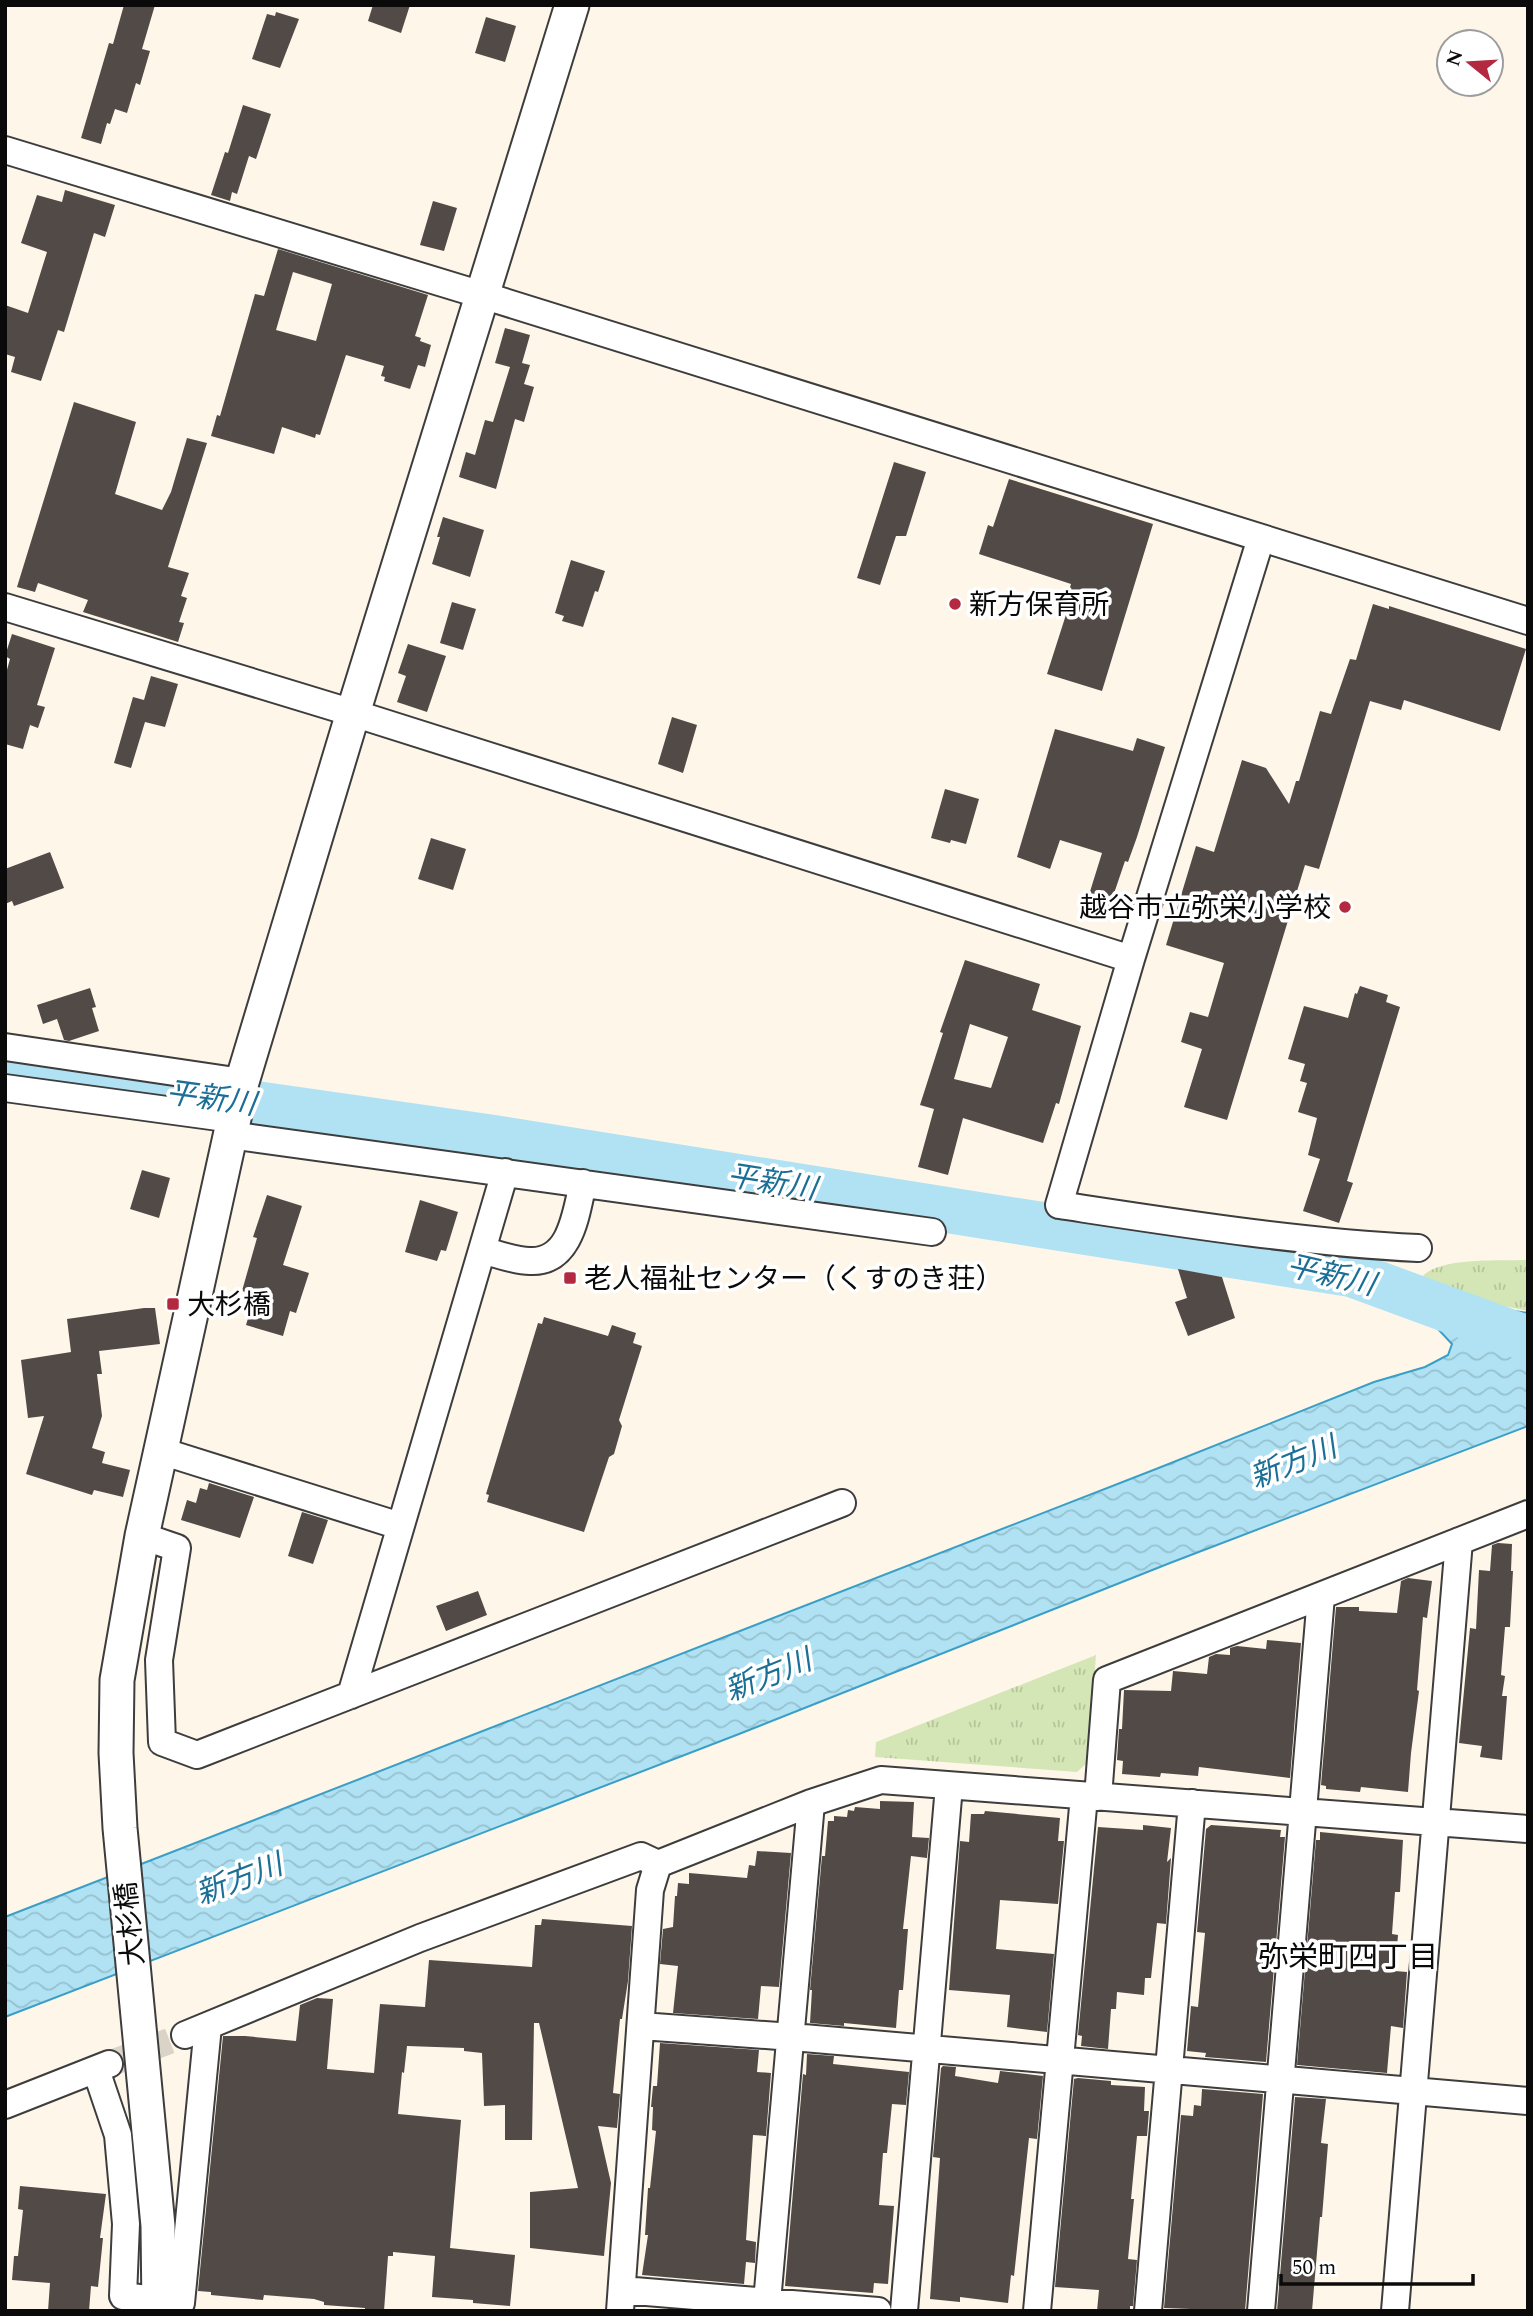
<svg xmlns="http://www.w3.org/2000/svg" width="1533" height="2316" font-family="Spectral,'Noto Sans JP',serif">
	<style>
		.park { fill: url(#park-tufts) }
		.water { fill: url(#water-waves); stroke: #3a9fc6; stroke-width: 2 }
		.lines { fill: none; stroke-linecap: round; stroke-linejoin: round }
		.river { stroke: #b0e2f3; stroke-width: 46 }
		.building { fill: #524a47; fill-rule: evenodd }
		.minor-tunnel { stroke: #d9d3c8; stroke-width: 26; stroke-dasharray: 26 13; stroke-linecap: butt }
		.minor-casing { stroke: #3d3d3d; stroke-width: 30 }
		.tertiary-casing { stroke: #3d3d3d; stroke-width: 37 }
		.minor { stroke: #fff; stroke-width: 26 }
		.tertiary { stroke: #fff; stroke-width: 33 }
		.poi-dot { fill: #b32a40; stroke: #fff; stroke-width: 2.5 }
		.labels { text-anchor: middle; stroke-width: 7; stroke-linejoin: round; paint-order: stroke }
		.poi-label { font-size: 28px; fill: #0a0a0a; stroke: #fff; text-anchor: start }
		.street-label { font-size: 28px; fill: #0a0a0a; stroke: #fff }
		.water-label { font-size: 30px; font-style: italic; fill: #1b6e95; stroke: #fff }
		.neighbourhood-label { font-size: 30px; fill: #0a0a0a; stroke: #fff }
	</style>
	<defs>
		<pattern id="park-tufts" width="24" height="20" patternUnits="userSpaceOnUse" patternTransform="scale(1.75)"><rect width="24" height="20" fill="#d4e6b5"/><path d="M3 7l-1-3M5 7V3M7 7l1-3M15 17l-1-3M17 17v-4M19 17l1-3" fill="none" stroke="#b5c49a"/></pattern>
		<pattern id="water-waves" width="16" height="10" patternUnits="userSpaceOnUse" patternTransform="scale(1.75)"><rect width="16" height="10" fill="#b0e2f3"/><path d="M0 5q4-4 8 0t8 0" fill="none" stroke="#96c1cf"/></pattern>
	</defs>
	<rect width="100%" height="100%" fill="#fef7e9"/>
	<!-- park -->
	<path class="park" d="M1528,1260V1311L1427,1291L1417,1286C1419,1283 1420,1279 1423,1276C1440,1257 1502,1261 1528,1260Z
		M1096,1655L1088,1762L1077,1772L875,1757L876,1742Z"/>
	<!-- water -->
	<path class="water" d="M1437,1299L1528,1313V1426L1170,1563L739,1734L5,2017V1917L1156,1469L1374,1382L1425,1367L1448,1355L1452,1344L1438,1329L1426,1322Z"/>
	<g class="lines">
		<!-- river -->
		<path class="river" d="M5,1068L487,1137L1351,1274L1528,1339"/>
	</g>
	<!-- building -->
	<path class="building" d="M124,5H155L142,49L150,51L140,85L136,83L127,113L115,109L110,124L107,123L101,144L81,138L109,43L113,44Z
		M373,5H410L401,33L368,21Z
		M276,12L299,19L280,68L252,59L267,14L275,16Z
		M486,17L516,26L505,62L475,53Z
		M243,105L271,114L256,159L249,156L237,194L232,192L230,201L211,195L225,152L228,153Z
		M65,190L115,205L105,237L94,233L64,332L58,330L41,381L11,372L15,357L5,354V305L28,313L47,252L21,243L37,195L62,202Z
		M433,201L457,208L444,251L420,245Z
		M278,249L428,295L415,336L421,338L420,341L431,345L425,367L418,365L410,389L384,381L385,377L381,376L384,366L346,355L320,435L316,434L315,438L282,427L274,454L211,436L217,415L220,416L255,294L264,296ZM293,272L332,284L316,341L276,330Z
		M505,328L530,335L522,363L530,365L524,384L534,387L524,422L515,419L496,489L459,477L466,452L475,455L485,420L493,422L510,367L495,363Z
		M74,402L136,422L115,494L162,510L171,492L187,438L207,443L168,567L189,573L181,596L187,598L179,622L184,623L178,642L83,612L88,600L38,583L35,592L17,587Z
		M894,462L926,472L906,536H896L880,585L857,578Z
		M1009,479L1153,524L1102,691L1047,674L1071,599L1067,597L1071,584L979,554L988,525L993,527Z
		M443,517L484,530L470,577L432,564L440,537H437Z
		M571,560L605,571L598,592L595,591L583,627L562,621L564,616L555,613Z
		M452,602L476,609L463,650L440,643Z
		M1373,604L1389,609V606L1526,649L1500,731L1404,700L1401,710L1370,701L1319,869L1305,865L1227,1120L1184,1107L1202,1049L1181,1042L1190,1012L1208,1017L1224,963L1166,945L1196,846L1214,852L1242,760L1266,768L1289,804L1296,781H1299L1320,711L1331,714L1350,659L1356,660Z
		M12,634L55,648L37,705L45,707L38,728L30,725L23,749L5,744V677L10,659L5,656Z
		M408,644L446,656L427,712L397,702L406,676L398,673Z
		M151,676L178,684L165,727L145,722L131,768L114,763L133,697L144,700Z
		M672,717L697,725L683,773L658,764Z
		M1055,729L1133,751L1137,738L1165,747L1137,837L1128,862L1125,861L1105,920L1083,914L1102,853L1060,840L1050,869L1017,857Z
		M945,789L979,799L966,844L951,840L950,843L931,838Z
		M431,838L466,849L453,890L418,879Z
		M50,852L64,888L14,906L12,901L5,904V869Z
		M965,960L1040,984L1032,1010L1081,1026L1059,1104L1056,1103L1043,1143L963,1118L948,1175L918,1167L934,1109L920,1105L943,1033L940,1032ZM970,1024L1008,1037L991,1088L954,1079Z
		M1360,986L1388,995L1386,1002L1400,1007L1347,1181L1353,1183L1339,1223L1303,1211L1320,1159L1308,1155L1317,1118L1298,1112L1307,1083L1300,1081L1305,1064L1288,1059L1304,1006L1348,1018L1355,993L1357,994Z
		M90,988L96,1007L92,1008L99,1031L69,1041L64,1040L57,1019L43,1024L37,1005Z
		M142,1170L170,1178L159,1218L130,1209Z
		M267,1195L302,1206L283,1265L309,1273L296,1313L290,1311L283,1336L246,1325L255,1295L242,1291L257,1238L253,1237Z
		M420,1200L458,1212L446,1251L441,1250L437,1261L405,1252Z
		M1178,1269L1222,1277L1235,1318L1188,1336L1175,1302L1187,1298Z
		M144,1308H155L160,1344L99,1351L102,1374H97L102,1416L92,1448L105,1452L102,1463L130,1470L123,1497L94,1490L92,1495L26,1474L44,1416L28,1418L21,1360L71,1352L67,1319Z
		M544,1317L608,1336L612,1325L636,1333L633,1343L642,1346L619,1420L622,1426L614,1454L609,1457L584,1532L487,1502L489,1495L486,1494L538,1323L542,1324Z
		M209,1483L254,1497L240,1538L181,1520L187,1500L196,1503L200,1488L207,1490Z
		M302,1512L328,1520L313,1564L288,1556Z
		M1498,1543L1512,1544L1511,1571H1513L1510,1627H1505L1501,1675L1505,1676L1502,1696H1507L1502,1760L1480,1757L1482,1746L1459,1743L1470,1628L1476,1629L1479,1570L1490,1571L1492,1545Z
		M1408,1578L1432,1581L1427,1618L1423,1617L1417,1690L1419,1691L1411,1753L1408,1792L1361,1787L1360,1792L1326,1789V1786L1321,1785L1336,1607H1359V1611L1397,1613L1401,1581Z
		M478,1591L487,1615L446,1631L436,1606Z
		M1267,1640L1301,1643L1290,1778L1199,1767L1198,1776L1161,1773L1160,1777L1122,1774L1123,1761L1117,1760L1119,1729H1122L1124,1690L1171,1691L1173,1671L1207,1674L1209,1657L1216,1654L1230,1655V1648L1237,1646L1266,1649Z
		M880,1801L914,1802L912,1837L929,1838L927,1858L911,1856L903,1929H908L903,1990H899L896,2028L844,2023V2026L810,2023L812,1990H810L822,1856H825L828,1821H834V1816L847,1817L848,1810L854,1811L855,1807L880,1809Z
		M985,1811L1060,1818L1058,1841H1064L1058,1904L1000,1900L996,1949L1054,1954L1047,2032L1007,2027L1010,1995L949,1990L960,1841L969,1842L971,1814H984Z
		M1143,1825L1171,1828L1167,1862L1171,1858L1166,1924L1157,1923L1151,1978H1145L1144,1995L1117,1992L1116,2009H1111L1108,2049L1081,2046L1082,2036L1078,2035L1098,1827L1143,1830Z
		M1211,1825L1281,1830L1280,1837H1285L1266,2062L1205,2057L1206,2053L1187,2051L1191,2006L1198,2007L1205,1933L1197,1932L1206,1829Z
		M1320,1832L1403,1840L1400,1892H1395L1392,1934L1398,1935L1395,1971L1407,1972L1403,2028L1391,2026L1387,2073L1297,2065L1316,1840H1320Z
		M757,1851L791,1853L779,1987L761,1986L758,2019L673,2013L678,1966L660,1964L663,1929L673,1927L675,1896H677L678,1883L689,1884V1873L747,1878L749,1865L755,1866Z
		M542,1919L632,1926L628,1981L622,2019H620L613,2093L620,2094L617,2128L598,2126L611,2183L604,2256L530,2248V2192L578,2188L539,2023H534L532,2140H505V2105L484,2106L482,2053L464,2051V2048L407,2046L404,2073L402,2072L398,2114L461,2120L450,2248L515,2255L510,2306L473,2303V2300L432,2297L435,2256L393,2252V2256H388L384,2311H365V2308L324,2305V2302L314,2299L264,2295L263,2300L211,2295V2292L198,2291L223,2036H245L296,2041L300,2005L317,1998L333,1999L327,2069L374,2073L380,2004L425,2007L429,1960L532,1967L535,1925H541Z
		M660,2043L759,2050L757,2072L771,2073L766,2136L753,2135L746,2240L756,2242L755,2263L746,2262L744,2284L642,2275L648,2235H645L648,2188H650L656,2131L652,2130L653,2107H651L653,2086H657Z
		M807,2054L834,2056L833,2064L909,2072L906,2105L892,2104L887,2153H883L879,2205L894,2206L888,2284L874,2283L873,2293L785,2286L803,2074L806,2075Z
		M943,2066L956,2067L955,2076L998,2083L1000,2071L1043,2076L1037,2139L1029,2138L1014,2276L1011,2275L1008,2303L960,2297V2302L930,2299L940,2158L933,2157L941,2068Z
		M1078,2078L1111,2081V2085L1145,2087L1144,2111H1149L1147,2136H1137L1131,2199H1134L1128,2259L1137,2260L1133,2306H1130V2311H1097L1099,2290L1055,2287L1074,2079Z
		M1202,2089L1263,2094L1245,2311L1164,2308L1181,2115L1193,2116L1194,2105L1201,2106Z
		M1295,2097L1326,2099L1321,2143L1328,2144L1322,2217H1320L1312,2311H1277Z
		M20,2186L106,2194L100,2238H103L98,2287L91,2286L89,2311H48L50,2283L12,2280L14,2256H18L23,2210L18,2209Z"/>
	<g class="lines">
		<!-- minor-tunnel -->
		<path class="minor-tunnel" d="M109,2064L185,2035"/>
		<defs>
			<path id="minor" d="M5,150L482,295L1528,621
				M1261,538L1131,959L1059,1205C1178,1223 1297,1242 1418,1248
				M5,607L353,713L1131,959
				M5,1047L242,1082
				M5,1088L233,1119
				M230,1135L932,1232
				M482,1250C497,1254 515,1261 530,1261C571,1263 576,1213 583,1183
				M161,1451L400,1526
				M142,1536L177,1548L159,1660L162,1742L197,1755L842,1503
				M351,1695L505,1172
				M1098,1797L1107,1680L1528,1514
				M641,2026L792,2037L1528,2101
				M185,2035L420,1938L641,1856L658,1864
				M96,2070L118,2135L126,2224L123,2296L181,2303L208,2026
				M5,2105L109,2064
				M622,2290L878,2311
				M767,2302L811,1803
				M620,2311L650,1890L658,1864L811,1803L881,1780L1528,1829
				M904,2311L949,1786
				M1037,2311L1084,1796
				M1148,2311L1192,1803
				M1261,2311L1321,1596
				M1395,2311L1459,1541"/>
			<path id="tertiary" d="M159,2311L158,2226L120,1828L116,1753L117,1680L142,1536L242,1082L353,713L572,5"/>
		</defs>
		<!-- minor casing -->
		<use href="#minor" class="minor-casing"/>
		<!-- tertiary casing -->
		<use href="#tertiary" class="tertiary-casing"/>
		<!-- minor -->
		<use href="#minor" class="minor"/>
		<!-- tertiary -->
		<use href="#tertiary" class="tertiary"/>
	</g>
	<!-- markers -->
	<g class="poi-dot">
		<circle cx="955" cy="604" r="7"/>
		<circle cx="1345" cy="907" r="7"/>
		<rect x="563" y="1271" width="14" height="14" rx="3.5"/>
		<rect x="166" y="1297" width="14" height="14" rx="3.5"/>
	</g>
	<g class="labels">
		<!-- poi labels -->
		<g class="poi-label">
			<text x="969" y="614">新方保育所</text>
			<text x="1331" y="917" text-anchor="end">越谷市立弥栄小学校</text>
			<text x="584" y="1288">老人福祉センター（くすのき荘）</text>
			<text x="187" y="1314">大杉橋</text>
		</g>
		<!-- street labels -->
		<g class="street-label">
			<text transform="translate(129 1924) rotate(-96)" y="10">大杉橋</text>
		</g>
		<!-- water labels -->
		<g class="water-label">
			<text transform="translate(211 1098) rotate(8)" y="10">平新川</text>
			<text transform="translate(772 1182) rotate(9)" y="10">平新川</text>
			<text transform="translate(1331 1275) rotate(13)" y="10">平新川</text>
			<text transform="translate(1293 1462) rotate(-22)" y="10">新方川</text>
			<text transform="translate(768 1675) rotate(-22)" y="10">新方川</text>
			<text transform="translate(239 1879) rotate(-21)" y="10">新方川</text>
		</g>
		<!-- neighbourhood labels -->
		<g class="neighbourhood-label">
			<text x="1348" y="1967">弥栄町四丁目</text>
		</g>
	</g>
	<!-- border -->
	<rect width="1533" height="2316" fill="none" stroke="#0a0a0a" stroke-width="14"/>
	<!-- north arrow -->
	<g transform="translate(1470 63) rotate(288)"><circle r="33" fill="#ffffff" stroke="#9d9d9d" stroke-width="2"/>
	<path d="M0-5L12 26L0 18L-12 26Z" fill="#b32a40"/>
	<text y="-10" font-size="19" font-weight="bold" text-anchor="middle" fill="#0a0a0a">N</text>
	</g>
	<!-- scale -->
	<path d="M1281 2274v10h192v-10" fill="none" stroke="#0a0a0a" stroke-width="3.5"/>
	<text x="1292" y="2274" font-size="21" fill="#0a0a0a" stroke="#ffffff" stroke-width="5" paint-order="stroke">50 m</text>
</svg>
